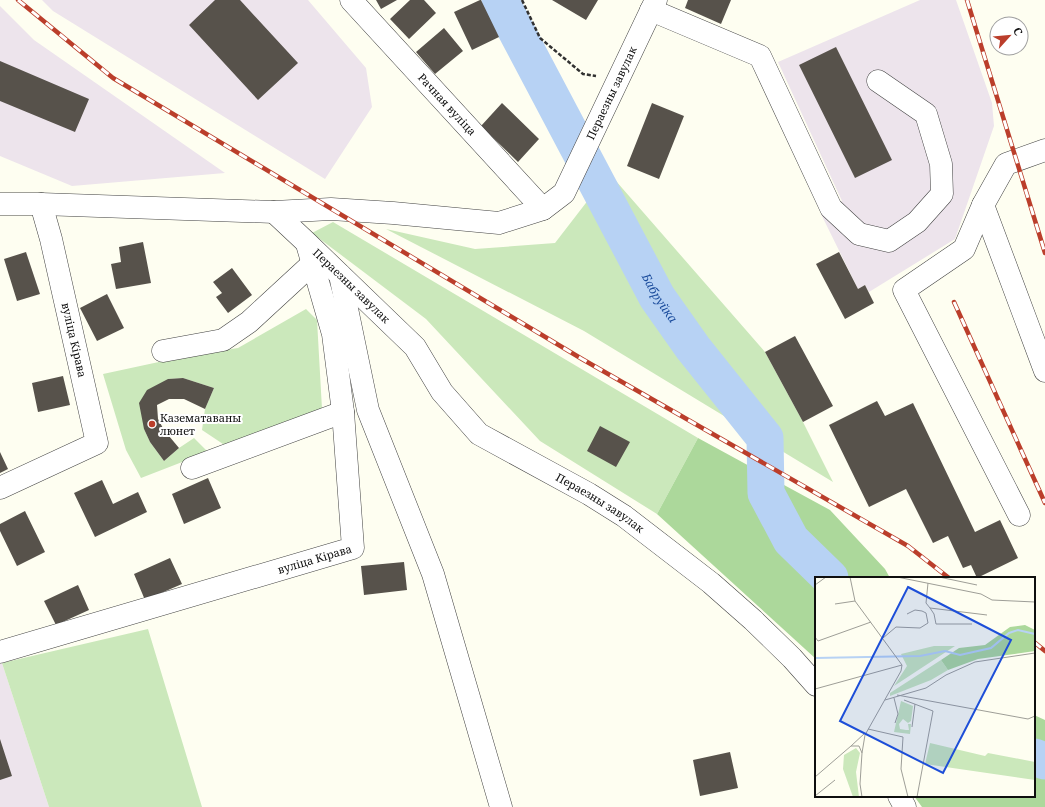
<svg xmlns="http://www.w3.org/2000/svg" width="1045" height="807" font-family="'Noto Serif',serif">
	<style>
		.industrial { fill: #ede4ec }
		.green { fill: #cbe8bb }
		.forest { fill: #acd89b }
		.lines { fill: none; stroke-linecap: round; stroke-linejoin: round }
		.river { stroke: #b7d2f4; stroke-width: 37 }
		.building { fill: #57524b }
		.minor-casing { stroke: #424242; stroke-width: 23 }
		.path { stroke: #313131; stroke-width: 2.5; stroke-dasharray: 4 2; stroke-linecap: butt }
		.minor { stroke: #fff; stroke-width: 22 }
		.rail-casing { stroke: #bb3e2b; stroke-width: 4.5 }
		.rail { stroke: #fff; stroke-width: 3; stroke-dasharray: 9; stroke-linecap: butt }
		.poi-dot { fill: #bb3e2b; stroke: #fff; stroke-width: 1.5 }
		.labels { text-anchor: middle; stroke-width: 4; stroke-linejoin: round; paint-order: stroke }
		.street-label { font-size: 11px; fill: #0f0f0f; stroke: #fff }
		.poi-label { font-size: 11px; fill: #0f0f0f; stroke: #fff; text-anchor: start }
		.water-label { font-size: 12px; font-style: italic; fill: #1c4d9d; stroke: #fff }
		.inset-river { fill: none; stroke: #b7d2f4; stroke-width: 2 }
		.inset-road { fill: none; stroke: #9e9e97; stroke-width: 1 }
		.view { fill: #1d4ed8; fill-opacity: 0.15; stroke: #1d4ed8; stroke-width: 2 }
		.inset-edge { fill: none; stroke: #0f0f0f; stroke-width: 2 }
	</style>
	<rect width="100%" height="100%" fill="#fefef1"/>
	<!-- industrial -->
	<path class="industrial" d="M42,0H308L366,68L372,107L325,179L53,11Z
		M920,0H956L992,103L994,126L955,239L869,292L865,285L858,289L821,214L842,201L778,62Z
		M0,6L34,40L225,173L72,186L0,156Z
		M2,663L49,807H0V664Z"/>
	<!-- green -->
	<path class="green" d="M609,173L765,352L803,422L833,482L584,331L386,229L475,249L555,243Z
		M333,222L698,438L657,514L540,441L426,319L312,233Z
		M306,309L317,320L322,409L226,446L202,430L205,409L214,388L183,378L168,379L144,429L150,442L164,461L179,448L194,438L208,452L141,478L126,450L103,374L182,357L238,348Z
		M148,629L202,807H49L2,663Z"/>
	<!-- forest -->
	<path class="forest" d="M698,438L830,510L885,569L890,578H816V659L657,514Z
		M1034,715L1045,720V807H922L914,796H1034Z"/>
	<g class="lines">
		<!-- river -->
		<g class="river">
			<path id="s1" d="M500,0L657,297L693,348L765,438L766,493L791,540L830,578"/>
			<path d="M1034,757L1045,761"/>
		</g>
	</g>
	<!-- building -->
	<path class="building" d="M215,0H240L298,63L258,100L189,25Z
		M376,0H397L381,9Z
		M410,0H424L436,13L409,39L390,19Z
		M480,0H481L499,37L472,50L454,12Z
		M552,0H598L586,20Z
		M688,0H731L721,24L685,8Z
		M444,28L463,51L435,74L416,52Z
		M836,47L892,160L855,178L799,65Z
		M0,61L89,99L75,132L0,101Z
		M502,103L539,139L518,162L481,126Z
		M652,103L684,116L659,179L627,166Z
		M143,242L151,283L116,289L111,264L121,262L119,247Z
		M26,252L40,294L17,301L4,259Z
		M839,252L858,289L865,285L874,303L845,319L816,264Z
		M232,268L252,295L228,313L216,297L222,293L213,282Z
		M107,294L124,328L97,341L80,308Z
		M795,336L833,406L803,422L765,352Z
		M63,376L70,405L38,412L32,383Z
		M183,378L214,388L205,409L184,399H169L157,405L158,419L164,430L179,448L164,461L150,442L144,429L139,403L147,390L168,379Z
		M877,401L885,416L913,403L975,532L1000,520L1018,558L977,578L971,565L963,568L948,536L933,543L906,489L869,507L829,425Z
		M600,426L630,442L616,467L587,451Z
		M0,452L8,469L0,473Z
		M208,478L221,508L184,524L172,494Z
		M102,480L113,504L138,492L147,512L95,537L74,493Z
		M25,511L45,552L17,566L0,531V524Z
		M170,558L182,584L145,600L134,574Z
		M404,562L407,590L364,595L361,566Z
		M78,585L89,610L56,625L44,601Z
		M0,739L12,776L0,780Z
		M730,752L738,788L700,796L693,760Z"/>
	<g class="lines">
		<defs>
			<g id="minor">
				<path id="s2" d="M351,0L543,209"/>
				<path d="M651,10L760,56L831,208L859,234L889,241L917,222L942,194L941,164L926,114L878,81"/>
				<path d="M1045,150L1006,164L983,205L1045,371"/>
				<path id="s3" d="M0,204H41L274,212L331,209L393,213L499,223L543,209L564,193L656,0"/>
				<path d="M983,205L964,249L904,290L1019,515"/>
				<path id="s4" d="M274,212L306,242L415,347L442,392L479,434L589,494L624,516L711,583L753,620L792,658L816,685"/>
				<path d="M340,275L368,410L433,574L501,807"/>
				<path d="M163,351L223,340L249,322L313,263"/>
				<path d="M192,468L343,412"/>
				<path d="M0,488L97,443L51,239L41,204"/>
				<path id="s5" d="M0,652L353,548L343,412L333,334L307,244"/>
				<path d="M899,796L905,807"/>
			</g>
		</defs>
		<!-- minor casing -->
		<use href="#minor" class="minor-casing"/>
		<!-- path -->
		<path class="path" d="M522,0L540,38L583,74L596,76"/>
		<!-- minor -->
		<use href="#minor" class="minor"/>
		<defs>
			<path id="rail" d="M18,0L113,78L582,359L908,546L949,578
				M967,0L1045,253
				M954,302L1045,503
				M1034,642L1045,651"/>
		</defs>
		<!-- rail casing -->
		<use href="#rail" class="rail-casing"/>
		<!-- rail -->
		<use href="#rail" class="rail"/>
	</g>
	<!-- markers -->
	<circle class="poi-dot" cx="152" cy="424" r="4"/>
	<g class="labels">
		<!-- street labels -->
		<g class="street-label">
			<text dy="4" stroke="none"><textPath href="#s3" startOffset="683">Пераезны завулак</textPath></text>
			<text dy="4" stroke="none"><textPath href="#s2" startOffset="142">Рачная вуліца</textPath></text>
			<text dy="4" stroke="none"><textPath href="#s4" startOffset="107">Пераезны завулак</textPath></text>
			<text transform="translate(74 340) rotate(77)" y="4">вуліца Кірава</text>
			<text dy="4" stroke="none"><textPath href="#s4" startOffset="443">Пераезны завулак</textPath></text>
			<text dy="4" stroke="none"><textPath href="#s5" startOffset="328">вуліца Кірава</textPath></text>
		</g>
		<!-- poi labels -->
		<g class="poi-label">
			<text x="160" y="422">Казематаваны<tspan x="160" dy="13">люнет</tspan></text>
		</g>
		<!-- water labels -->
		<g class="water-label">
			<text dy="4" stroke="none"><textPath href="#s1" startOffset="338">Бабруйка</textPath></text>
		</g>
	</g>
	<!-- overview -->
	<g transform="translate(815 577)">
		<rect width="220" height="220" fill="#fefef1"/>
		<path d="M119,69H140L79,109L92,89L86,77ZM126,83L133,93L116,103L75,119V116ZM86,124L98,129L96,144L93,146L88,142L84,147L85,152L91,153H94L93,147H96L95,157L79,155ZM115,166L170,179L173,176L220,185V203L110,187ZM41,171L45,176L41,195L44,220H38L28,192L29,178Z" fill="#cbe8bb"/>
		<path d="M210,48L220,53V74L163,82L133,93L126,83L144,71L170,68L195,50Z" fill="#acd89b"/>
		<path class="inset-river" d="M0,81L105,79L130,74L145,78L176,71L194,56L203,53L220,57"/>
		<path class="inset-road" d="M35,0L40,24L87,88L86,94L50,158L47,176M82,0L166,17L177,23L220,25M124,0L162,8M113,6L111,26L115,31L172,38M0,8L11,0M20,27L40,24M115,31L119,37L121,47H157M0,60L3,64L56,45M68,61L81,50L105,51L113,46L111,36L107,34L100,33L92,37M0,112L87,88M82,118L213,142L220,139M79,121L83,137L80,146M70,123L111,111L131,98L160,85L220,76M89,123L118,134L102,220M97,150L100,127M53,152L88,160L86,192L93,220M36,169L50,156M0,200L36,169H44L47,176L45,207L47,220M0,219L20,203"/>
		<path class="view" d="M93,10L196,63L128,196L25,144Z"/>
		<rect width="220" height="220" class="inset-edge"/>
	</g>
	<!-- north arrow -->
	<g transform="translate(1009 36) rotate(63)"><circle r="19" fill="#ffffff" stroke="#9f9f9f"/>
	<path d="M0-3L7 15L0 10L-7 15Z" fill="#bb3e2b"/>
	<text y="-6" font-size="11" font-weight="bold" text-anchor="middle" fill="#0f0f0f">С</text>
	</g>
</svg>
